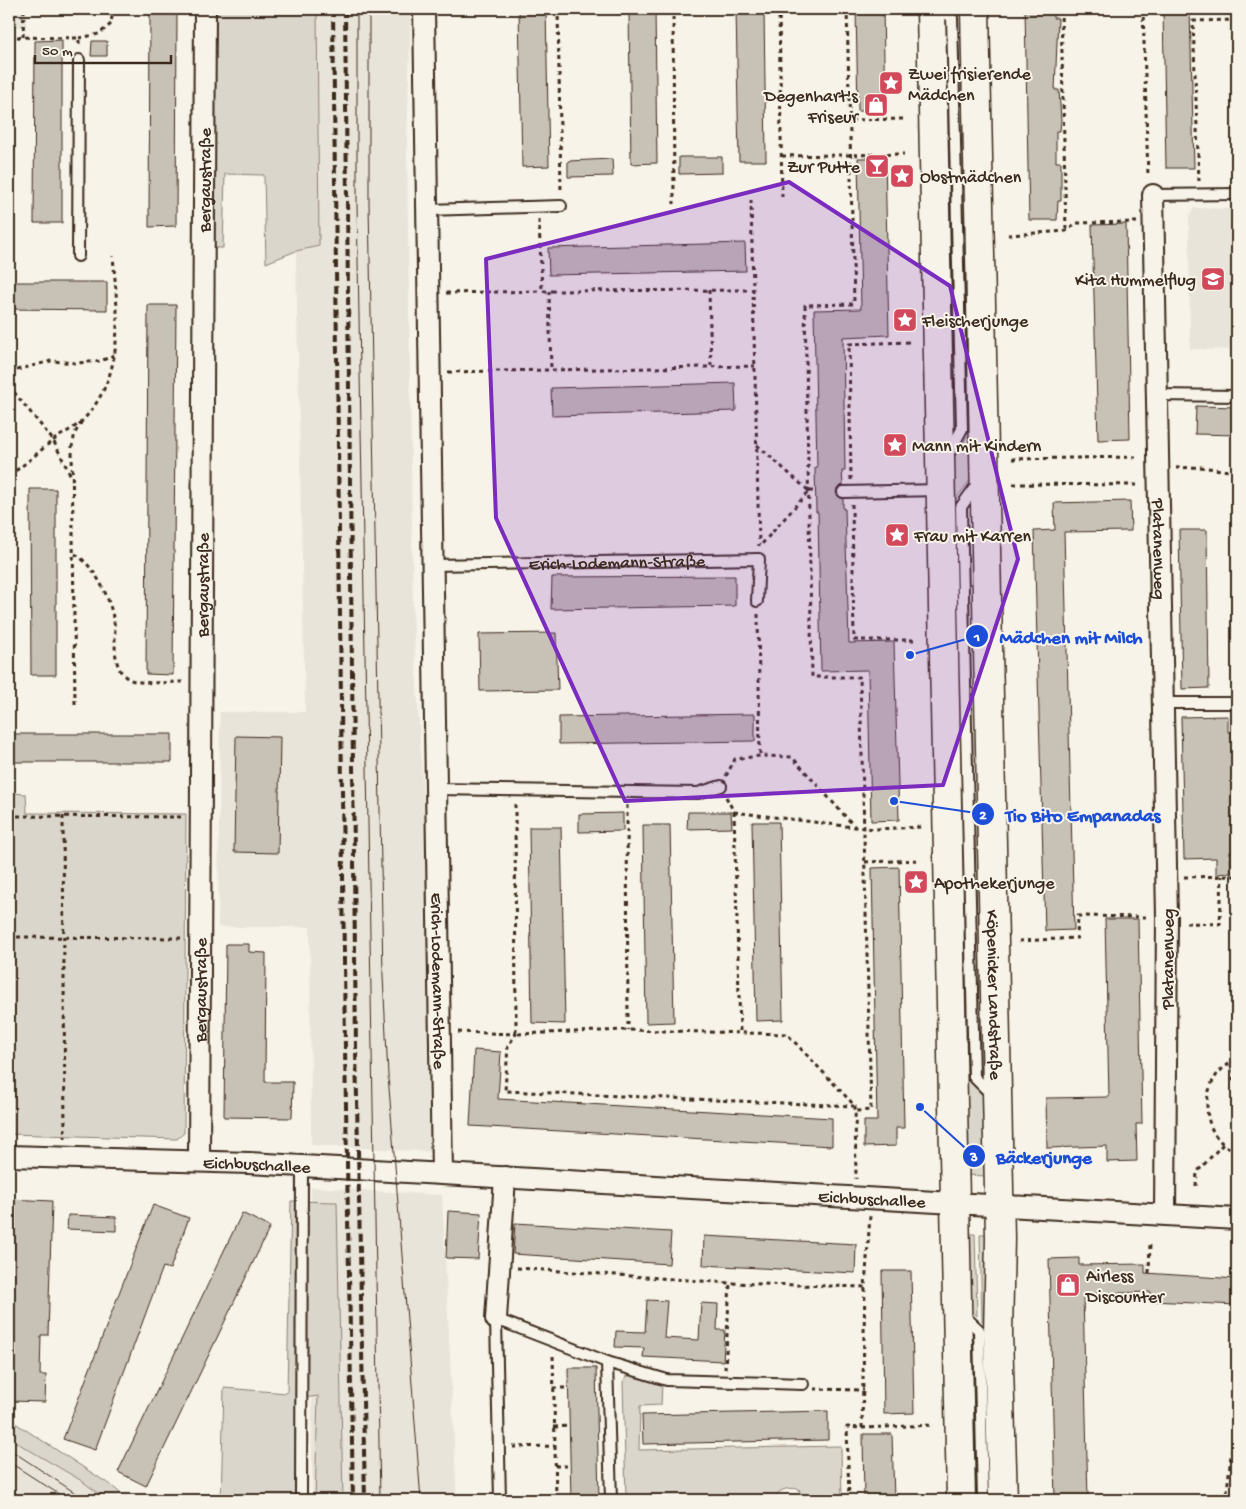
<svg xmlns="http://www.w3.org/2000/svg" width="1246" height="1509" font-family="'Gochi Hand',sans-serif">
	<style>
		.built { fill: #e9e4d9 }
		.green { fill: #dbd6cb; stroke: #8b8074 }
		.building { fill: #c8c1b6; stroke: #3b2a1e }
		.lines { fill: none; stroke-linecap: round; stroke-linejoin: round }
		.service-casing { stroke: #3b2a1e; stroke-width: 14 }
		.minor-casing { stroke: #3b2a1e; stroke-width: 24 }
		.primary-casing { stroke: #3b2a1e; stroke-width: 31 }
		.path { stroke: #3b2a1e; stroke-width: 3; stroke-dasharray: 4 4; stroke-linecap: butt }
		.service { stroke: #f7f3e8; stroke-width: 10 }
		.minor { stroke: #f7f3e8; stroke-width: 20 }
		.primary { stroke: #f7f3e8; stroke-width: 28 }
		.tram { stroke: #3b2a1e; stroke-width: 1 }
		.rail { stroke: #3b2a1e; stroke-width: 4; stroke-dasharray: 8 4; stroke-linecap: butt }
		.marked { fill: #7b2cbf; fill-opacity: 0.2; stroke: #7b2cbf; stroke-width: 4; stroke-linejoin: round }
		.labels { text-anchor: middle; stroke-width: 4; stroke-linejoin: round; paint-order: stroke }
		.poi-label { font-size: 18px; fill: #3b2a1e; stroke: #f7f3e8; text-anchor: start }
		.street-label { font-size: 18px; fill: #3b2a1e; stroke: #f7f3e8 }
		.leader { fill: none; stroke: #1d4ed8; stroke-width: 2 }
		.callout-dot { fill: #1d4ed8; stroke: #f7f3e8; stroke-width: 2 }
		.mark-label { font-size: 15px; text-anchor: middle; font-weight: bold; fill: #fff }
		.callout-label { font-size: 19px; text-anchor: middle; font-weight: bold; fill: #1d4ed8; stroke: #f7f3e8; stroke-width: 4; stroke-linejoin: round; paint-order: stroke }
	</style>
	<rect width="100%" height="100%" fill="#f7f3e8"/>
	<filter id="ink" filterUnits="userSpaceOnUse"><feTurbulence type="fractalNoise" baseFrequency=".02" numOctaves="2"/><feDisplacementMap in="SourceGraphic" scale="10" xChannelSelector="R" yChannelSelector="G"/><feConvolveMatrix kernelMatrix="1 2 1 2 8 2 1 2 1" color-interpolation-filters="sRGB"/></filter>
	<g filter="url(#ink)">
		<!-- built -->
		<path class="built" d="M9,9H26V27H9Z
			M291,9H411L407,147L413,613L431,939L434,1152L311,1145L310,927H218L220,712H305Z
			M1194,208L1237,209V350L1190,349L1189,216Z
			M311,1187L442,1195L457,1500H312Z
			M9,1438L82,1481L107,1500H9Z"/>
		<!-- green -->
		<path class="green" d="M215,9H317L319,246L296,251L266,263L264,175L225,174L223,248H213Z
			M971,431L974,475L952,504L951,461Z
			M9,793L26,794L27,813L186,814L184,1133L177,1139L9,1134Z
			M964,1076L986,1096L988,1176L965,1175Z
			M291,1201L337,1202L343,1500H315L318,1396L297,1399L295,1500H221L224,1388L287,1393Z
			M967,1234H975L977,1316L968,1309Z
			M980,1234H989L991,1329L982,1321Z
			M627,1376H637L662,1384L661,1405L640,1406L639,1450L841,1446L842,1500H803L799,1489C787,1487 779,1489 772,1500H626L623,1382Z
			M9,1419L112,1486L128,1500H107L82,1481L9,1438Z"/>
		<!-- building -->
		<path class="building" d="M150,9H177L176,226L149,227Z
			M519,9H546L549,166L522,167Z
			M629,9H655L657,163L631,164Z
			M736,9H764L766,161H739Z
			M856,9H883L885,111H858Z
			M1025,9H1053V18H1058L1055,90H1059L1061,120L1060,131H1056V162H1061V201H1058L1057,220H1029Z
			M1163,10H1190L1194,168H1166Z
			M62,40V223H34L35,41Z
			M92,41H107V56H91Z
			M679,157H722V173L679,174Z
			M858,158H885L889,335L843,337L845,471H842L843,485L837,488L836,493L843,499V509H845L849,643L894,642L899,820L871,821L868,670L821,671L818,512H816L815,468H817L814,310L861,309Z
			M612,159L613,176L568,177V161Z
			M1126,224L1130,439L1098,440L1092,225Z
			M745,243L746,271L549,275L548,248Z
			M9,282H107V310L9,309Z
			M148,305H176L173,675L146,674Z
			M735,383L736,411L552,416L551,388Z
			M1196,406L1237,407V435L1195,434Z
			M30,489H56V675H31Z
			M1130,501L1131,531L1064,532L1074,930L1045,931L1034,531L1055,530L1054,503Z
			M1179,530H1207L1209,688L1182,689Z
			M735,576V606L551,609L552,577Z
			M556,633L558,690L480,691L479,634Z
			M755,714V741L559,744V717Z
			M1228,716V732H1237V852H1230L1231,873L1216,874V858L1184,859L1181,717Z
			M9,734H172V762H9Z
			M236,736L280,737L278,853L234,852Z
			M688,812H731L732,828L687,829Z
			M623,813V831L579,832V814Z
			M752,822H779L783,1020L756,1021Z
			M643,825H670L674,1022L646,1023Z
			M529,827H561L565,1024L532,1023Z
			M899,867L904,1128H896V1146L864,1147V1121H877L872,868Z
			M1105,919H1138L1142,1124H1136L1137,1161L1107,1162V1146L1047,1148L1046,1098L1109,1097Z
			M226,944H249V952L266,953L265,1082H293L292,1118L224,1117Z
			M474,1050L501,1052L498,1099L832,1118V1146L470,1126Z
			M9,1199L52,1201L48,1335H41L40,1375H46L45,1402L9,1401Z
			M153,1205L189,1218L170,1269L163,1267L95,1450L63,1439Z
			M448,1211L481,1213L478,1259L446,1258Z
			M242,1213L270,1227L146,1486L118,1472Z
			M68,1215L116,1217V1231L67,1229Z
			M515,1223L671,1232L669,1264L513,1254Z
			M704,1236L856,1244L855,1273L703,1265Z
			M1079,1258V1265L1145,1264V1273L1237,1279V1305L1151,1301V1292L1083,1294L1088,1500H1055L1049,1259Z
			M882,1271H911L914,1413L884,1414Z
			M647,1300L667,1301L664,1338L699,1340L701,1303L718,1304L717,1330H725L723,1361L643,1357L644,1348L615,1347L616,1331L645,1332Z
			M568,1368H596L599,1500H571Z
			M828,1411V1440L643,1444L642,1415Z
			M863,1434H892L894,1500H864Z"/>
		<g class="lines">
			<defs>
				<g id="service">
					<path d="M942,9L952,18L962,429L948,455"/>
					<path d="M1153,195L1237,194"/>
					<path d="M427,210L561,206"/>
					<path d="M78,256L79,60"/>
					<path d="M1157,395L1237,396"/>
					<path d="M978,483L961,507L974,1077L992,1095"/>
					<path d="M843,492L940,490"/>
					<path id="s1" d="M433,565L759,559L757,601"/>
					<path d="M1162,703H1237"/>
					<path d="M436,789L698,793L721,786"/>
					<path d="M961,1313L979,1330L983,1500"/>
					<path d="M607,1362L611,1500"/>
					<path d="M301,1500L302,1166"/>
					<path d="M500,1500L496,1319L607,1362L667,1380L803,1384"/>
				</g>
				<g id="minor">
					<path id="s2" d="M424,9L442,1174"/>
					<path id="s3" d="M1153,195L1167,917L1165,1214"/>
					<path id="s4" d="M9,1156L249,1163L1237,1219"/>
					<path id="s5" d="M199,1161L205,9"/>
					<path d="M496,1319L505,1177"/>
				</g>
				<g id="primary">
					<path d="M931,9L961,1500"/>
					<path id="s6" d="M975,9L1000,1238L998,1334L1003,1500"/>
				</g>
			</defs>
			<!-- service casing -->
			<use href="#service" class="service-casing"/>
			<!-- minor casing -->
			<use href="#minor" class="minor-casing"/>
			<!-- primary casing -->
			<use href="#primary" class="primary-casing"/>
			<!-- path -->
			<path class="path" d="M558,9L561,193
				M673,9L674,204
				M779,9L782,198
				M847,9L854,304L805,305L812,677H860L871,1110L855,1111
				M1061,9L1066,231
				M1143,9L1148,177
				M9,37L79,38V47
				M23,37L24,9
				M79,38L99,34L111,24L113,9
				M851,120L903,119
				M782,156L904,154
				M1199,181L1193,21L1237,20
				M751,200L753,290
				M539,220L542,291L753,290L759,546
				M1008,235L1066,231L1076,223L1137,222
				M709,290L711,367
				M549,291L551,370
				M446,293L542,291
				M9,372L51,361L77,363L101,361L116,354
				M448,372L755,366
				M9,386L53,440L73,480
				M757,445L809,491L761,545
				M1012,459L1139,457
				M1176,468L1200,467L1237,472
				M9,475C24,466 37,453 51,442C61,434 74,429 83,420C126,374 118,314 113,256
				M851,480L849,344L909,342
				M1013,484L1140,485
				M809,491H815
				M852,504L854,640H917
				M75,554C96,567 110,598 114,622C117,639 110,669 129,679C140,685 169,682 183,682
				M758,614L760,756
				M75,704L72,447L75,433L82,421
				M726,776L735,759L760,756L792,757L855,827L875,829L921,827
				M726,797L734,812L740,1032
				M515,804L516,1034L628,1030L787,1034L855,1106L856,1179
				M627,805L628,1030
				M734,812L854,827
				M9,816L183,817
				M63,816L65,1139
				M865,862L921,860
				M1184,877L1237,876
				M1186,923L1220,924L1222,876
				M9,937L183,938
				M1019,941L1077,938L1078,916L1149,917
				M458,1032L516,1034L508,1046L505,1091L854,1106
				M1235,1061L1233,1080L1237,1085
				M1237,1061C1197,1072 1197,1140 1237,1151
				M1196,1186L1197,1172L1223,1144
				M517,1268L730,1283L865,1287
				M1149,1273L1150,1242
				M725,1369L730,1283
				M553,1388H568
				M814,1389L864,1390
				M554,1427L569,1426
				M862,1428L934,1425
				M555,1446L556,1500
				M513,1447L555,1446L553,1354
				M555,1466H570
				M849,1500L847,1427L862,1428L865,1287L870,1216
				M1226,1500L1237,1402"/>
			<!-- service -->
			<use href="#service" class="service"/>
			<!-- minor -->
			<use href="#minor" class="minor"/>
			<!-- primary -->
			<use href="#primary" class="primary"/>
			<!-- tram -->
			<path class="tram" d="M357,9V203L380,1500
				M369,9V203L383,976L388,1075L421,1500
				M9,1449L86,1500
				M9,1462L68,1500"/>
			<!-- rail -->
			<path class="rail" d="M333,9L345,1049L353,1500
				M345,9L356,1049L365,1500
				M9,1490L22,1500"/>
		</g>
	</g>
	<!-- marked area -->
	<path class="marked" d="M789,182L950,286L1018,559L943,785L625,801L496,518L486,259Z"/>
	<!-- icons -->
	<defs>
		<symbol id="sight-square" viewBox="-11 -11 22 22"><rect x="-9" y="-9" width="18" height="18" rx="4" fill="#d1495b" stroke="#f7f3e8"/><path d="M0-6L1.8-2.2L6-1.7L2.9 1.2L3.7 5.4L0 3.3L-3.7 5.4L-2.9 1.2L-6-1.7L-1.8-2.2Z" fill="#fff"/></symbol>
		<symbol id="shop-square" viewBox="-11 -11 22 22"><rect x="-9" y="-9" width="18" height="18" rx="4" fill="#d1495b" stroke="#f7f3e8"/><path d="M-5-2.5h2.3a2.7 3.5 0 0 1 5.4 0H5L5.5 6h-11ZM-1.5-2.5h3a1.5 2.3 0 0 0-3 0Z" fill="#fff"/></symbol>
		<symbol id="bar-square" viewBox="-11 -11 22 22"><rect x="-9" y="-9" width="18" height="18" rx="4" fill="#d1495b" stroke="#f7f3e8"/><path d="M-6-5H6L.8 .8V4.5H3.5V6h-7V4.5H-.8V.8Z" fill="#fff"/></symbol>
		<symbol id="school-square" viewBox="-11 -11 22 22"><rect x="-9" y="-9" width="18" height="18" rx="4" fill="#d1495b" stroke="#f7f3e8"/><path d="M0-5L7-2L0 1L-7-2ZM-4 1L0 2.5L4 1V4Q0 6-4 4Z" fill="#fff"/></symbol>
	</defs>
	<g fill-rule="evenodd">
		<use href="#sight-square" x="877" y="69" width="28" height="28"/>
		<use href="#shop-square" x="862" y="91" width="28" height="28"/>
		<use href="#bar-square" x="863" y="152" width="28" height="28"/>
		<use href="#sight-square" x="888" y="162" width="28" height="28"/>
		<use href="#school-square" x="1199" y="265" width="28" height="28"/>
		<use href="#sight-square" x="891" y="306" width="28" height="28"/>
		<use href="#sight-square" x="881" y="431" width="28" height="28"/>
		<use href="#sight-square" x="883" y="521" width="28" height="28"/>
		<use href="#sight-square" x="902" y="868" width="28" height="28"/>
		<use href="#shop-square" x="1054" y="1271" width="28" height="28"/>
	</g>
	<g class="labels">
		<!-- poi labels -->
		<g class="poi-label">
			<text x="908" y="79">Zwei frisierende<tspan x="908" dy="21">Mädchen</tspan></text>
			<text x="858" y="101" text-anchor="end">Degenhart's<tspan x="858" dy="21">Friseur</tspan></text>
			<text x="860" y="172" text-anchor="end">Zur Putte</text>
			<text x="920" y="182">Obstmädchen</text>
			<text x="1196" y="285" text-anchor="end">Kita Hummelflug</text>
			<text x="922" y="326">Fleischerjunge</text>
			<text x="912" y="451">Mann mit Kindern</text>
			<text x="914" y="541">Frau mit Karren</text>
			<text x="934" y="888">Apothekerjunge</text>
			<text x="1086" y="1281">Airless<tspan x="1086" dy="21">Discounter</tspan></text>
		</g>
		<!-- street labels -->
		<g class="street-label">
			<text dy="6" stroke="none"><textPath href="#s5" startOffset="981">Bergaustraße</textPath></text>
			<text dy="6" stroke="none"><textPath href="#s3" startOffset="354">Platanenweg</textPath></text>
			<text dy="6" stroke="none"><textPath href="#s1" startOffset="184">Erich-Lodemann-Straße</textPath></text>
			<text dy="6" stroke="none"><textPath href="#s5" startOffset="576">Bergaustraße</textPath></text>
			<text transform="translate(1167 959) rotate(-90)" y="6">Platanenweg</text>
			<text dy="6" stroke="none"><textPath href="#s2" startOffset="972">Erich-Lodemann-Straße</textPath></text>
			<text dy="6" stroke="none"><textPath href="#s5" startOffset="171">Bergaustraße</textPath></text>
			<text dy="6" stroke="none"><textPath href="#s6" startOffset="986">Köpenicker Landstraße</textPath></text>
			<text dy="6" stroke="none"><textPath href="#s4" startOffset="248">Eichbuschallee</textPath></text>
			<text dy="6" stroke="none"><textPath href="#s4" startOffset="864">Eichbuschallee</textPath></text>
		</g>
	</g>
	<!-- callouts -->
	<path class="leader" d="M910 655L977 636M894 801L983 814M920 1107L974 1156"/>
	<g class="callout-dot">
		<circle cx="910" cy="655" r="5"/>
		<circle cx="894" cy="801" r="5"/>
		<circle cx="920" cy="1107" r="5"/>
		<circle cx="977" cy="636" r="12"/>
		<circle cx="983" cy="814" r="12"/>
		<circle cx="974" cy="1156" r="12"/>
	</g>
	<g class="mark-label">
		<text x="977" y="641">1</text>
		<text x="983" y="819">2</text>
		<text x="974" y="1161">3</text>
	</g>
	<g class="callout-label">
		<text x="1071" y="643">Mädchen mit Milch</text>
		<text x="1083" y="821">Tio Bito Empanadas</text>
		<text x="1044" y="1163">Bäckerjunge</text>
	</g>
	<!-- margin -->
	<rect width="1246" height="1509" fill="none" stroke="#f7f3e8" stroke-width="30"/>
	<rect x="15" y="15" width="1216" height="1479" fill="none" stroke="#3b2a1e" stroke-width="2" filter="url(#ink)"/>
	<!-- scale -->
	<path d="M35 55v8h136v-8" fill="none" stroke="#3b2a1e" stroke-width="2.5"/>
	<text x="42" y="55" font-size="15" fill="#3b2a1e" stroke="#f7f3e8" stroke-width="4" paint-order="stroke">50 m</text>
</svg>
